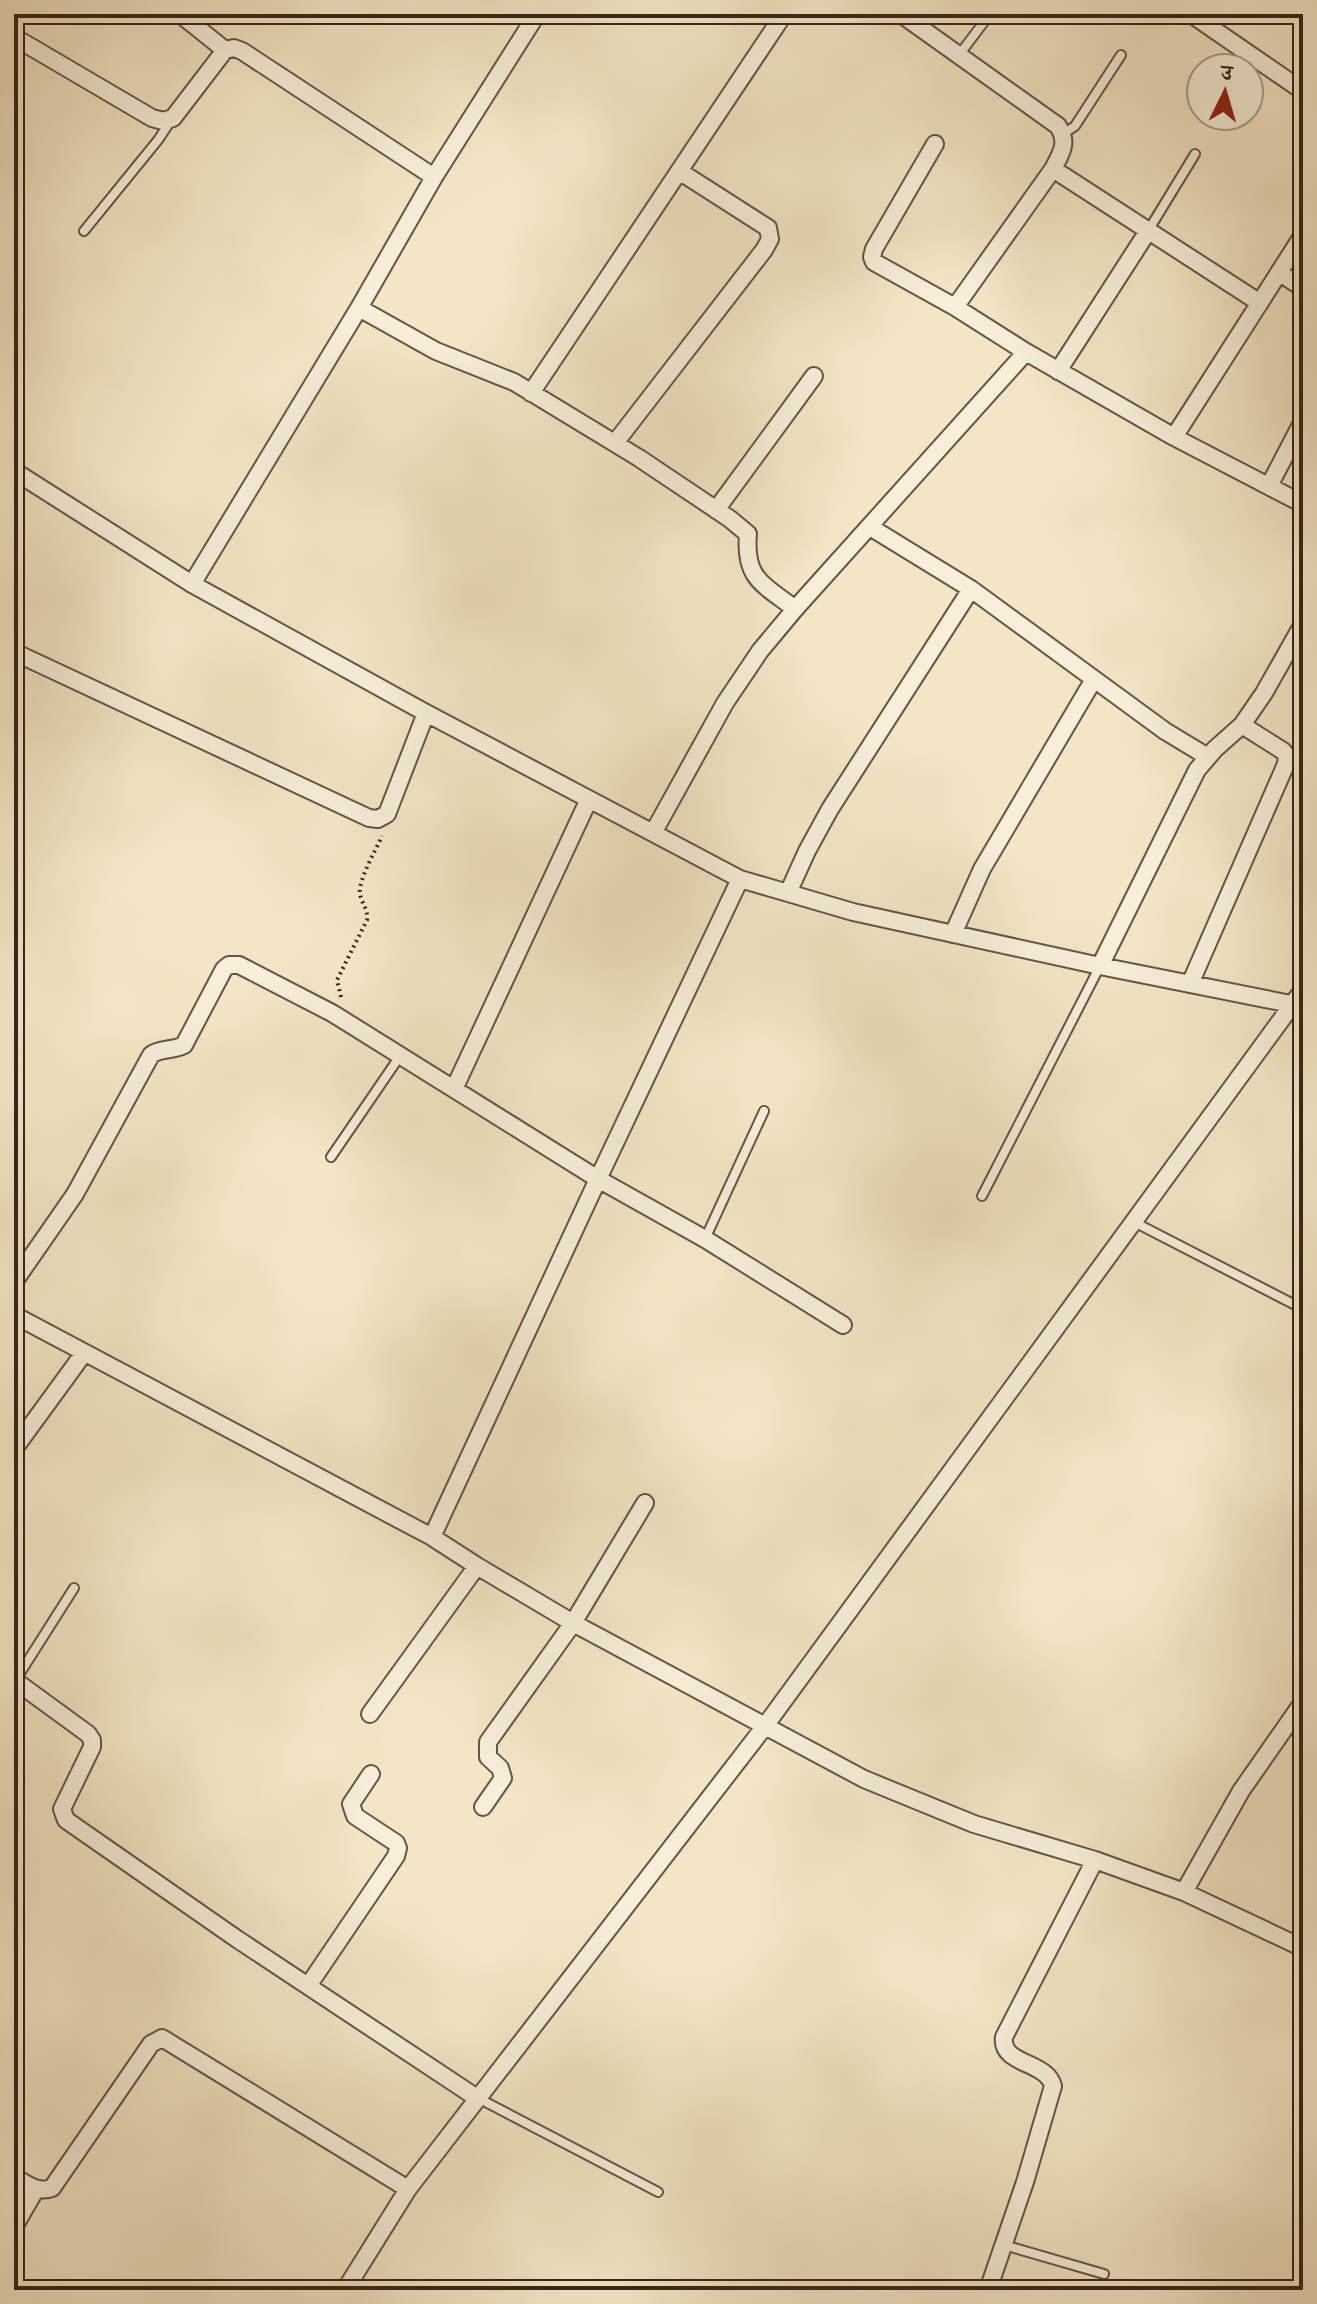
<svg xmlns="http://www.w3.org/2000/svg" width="1317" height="2304" font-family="'Sorts Mill Goudy','Noto Serif Devanagari',serif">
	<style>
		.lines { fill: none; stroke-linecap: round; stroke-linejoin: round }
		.lane-casing { stroke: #665445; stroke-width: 12 }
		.street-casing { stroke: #665445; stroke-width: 20 }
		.path { stroke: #37241a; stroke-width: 4; stroke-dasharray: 2 4; stroke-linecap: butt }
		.lane { stroke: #f7efda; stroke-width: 8 }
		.street { stroke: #f7efda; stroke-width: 16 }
	</style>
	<rect width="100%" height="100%" fill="#f3e6c6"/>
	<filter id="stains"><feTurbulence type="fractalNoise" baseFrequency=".0025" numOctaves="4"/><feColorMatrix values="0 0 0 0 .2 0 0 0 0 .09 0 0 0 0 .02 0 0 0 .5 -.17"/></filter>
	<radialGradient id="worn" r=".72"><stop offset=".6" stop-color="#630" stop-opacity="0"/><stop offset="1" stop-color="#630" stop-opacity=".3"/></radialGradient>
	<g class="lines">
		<defs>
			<path id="lane" d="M959,55L990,14
				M1063,134L1075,126L1121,55
				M84,231L158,140L170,122
				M1148,231L1195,154
				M331,1157L400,1056
				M982,1196L1100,966
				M1134,1222L1303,1309
				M705,1239L764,1111
				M15,1681L74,1588
				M478,2098L658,2192
				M1004,2245L1104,2274"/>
			<path id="street" d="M180,14L225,50
				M901,14L1058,126C1069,143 1061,153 1053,169L955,307
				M1191,14L1303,91
				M14,37L152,118L163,121L173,118L225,50L234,48L242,51L434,177
				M935,144L874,249L872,257L874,262L955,307L1026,352L1174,437L1303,504
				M1053,169L1260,303
				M1280,273L1303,288
				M359,308L436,351L514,382L639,458L730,519L748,534C744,579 763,584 795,609
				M1058,371L1148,231
				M531,393L784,14
				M1174,437L1303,235
				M615,443L764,250L770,239L768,228L679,171
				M14,471L192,584L426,713L740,879L853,912L1100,966L1301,1006
				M1269,486L1303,421
				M716,510L814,376
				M870,527L971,589L1165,731L1208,757
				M192,584L359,308L434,177L537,14
				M14,652L369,818L378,819L387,814L426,713
				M653,833L725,703L760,651L795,609L1026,352
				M740,879L598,1179L432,1537L477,1566L573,1623L864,1779L974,1824L1095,1860L1184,1892L1303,1948
				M788,893L807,851L830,809L971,589
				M953,934L982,869L1094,679
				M1100,966L1197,770L1215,749L1242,725L1264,693L1303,624
				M1190,984L1286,764L1287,756L1283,751L1242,725
				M454,1089L589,799
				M14,1282L75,1194L151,1055C160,1048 173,1051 184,1045L224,969L229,965H239L332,1013L598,1179L705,1239L843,1325
				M14,1315L432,1537
				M14,1449L84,1353
				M14,1680L88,1734L92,1740V1747L62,1809L66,1820L237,1939L477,2098
				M370,1714L477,1566
				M483,1807L503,1778L500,1768L488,1757V1742L573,1623L645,1503
				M1184,1892L1241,1791L1303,1702
				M308,1986L396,1856L398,1848L396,1843L355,1816L351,1804L371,1774
				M14,2177C27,2184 37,2193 52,2188L151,2044L162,2038L408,2189
				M14,2227L36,2189
				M345,2290L408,2189L765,1726L1303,990
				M988,2290L1025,2182L1053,2086C1047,2061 1000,2065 1004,2037L1095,1860"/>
		</defs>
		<!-- lane casing -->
		<use href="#lane" class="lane-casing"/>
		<!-- street casing -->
		<use href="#street" class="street-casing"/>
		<!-- path -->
		<path class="path" d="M341,997L337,980L367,920C368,909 362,904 360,894C358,880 376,850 382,836"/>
		<!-- lane -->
		<use href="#lane" class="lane"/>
		<!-- street -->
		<use href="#street" class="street"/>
	</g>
	<!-- margin -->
	<rect width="1317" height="2304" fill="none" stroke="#f3e6c6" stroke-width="48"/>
	<rect x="16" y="16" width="1285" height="2272" fill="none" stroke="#37241a" stroke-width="4"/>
	<rect x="24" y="24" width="1269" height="2256" fill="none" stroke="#37241a" stroke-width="2"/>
	<!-- north arrow -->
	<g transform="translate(1225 92) rotate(5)"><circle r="38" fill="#f7efda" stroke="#aa9e8d" stroke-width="2"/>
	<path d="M0-6L14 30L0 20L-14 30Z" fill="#8f2418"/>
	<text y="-12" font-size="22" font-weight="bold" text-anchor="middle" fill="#37241a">उ</text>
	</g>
	<rect width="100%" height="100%" filter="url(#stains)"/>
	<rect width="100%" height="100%" fill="url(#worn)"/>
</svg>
